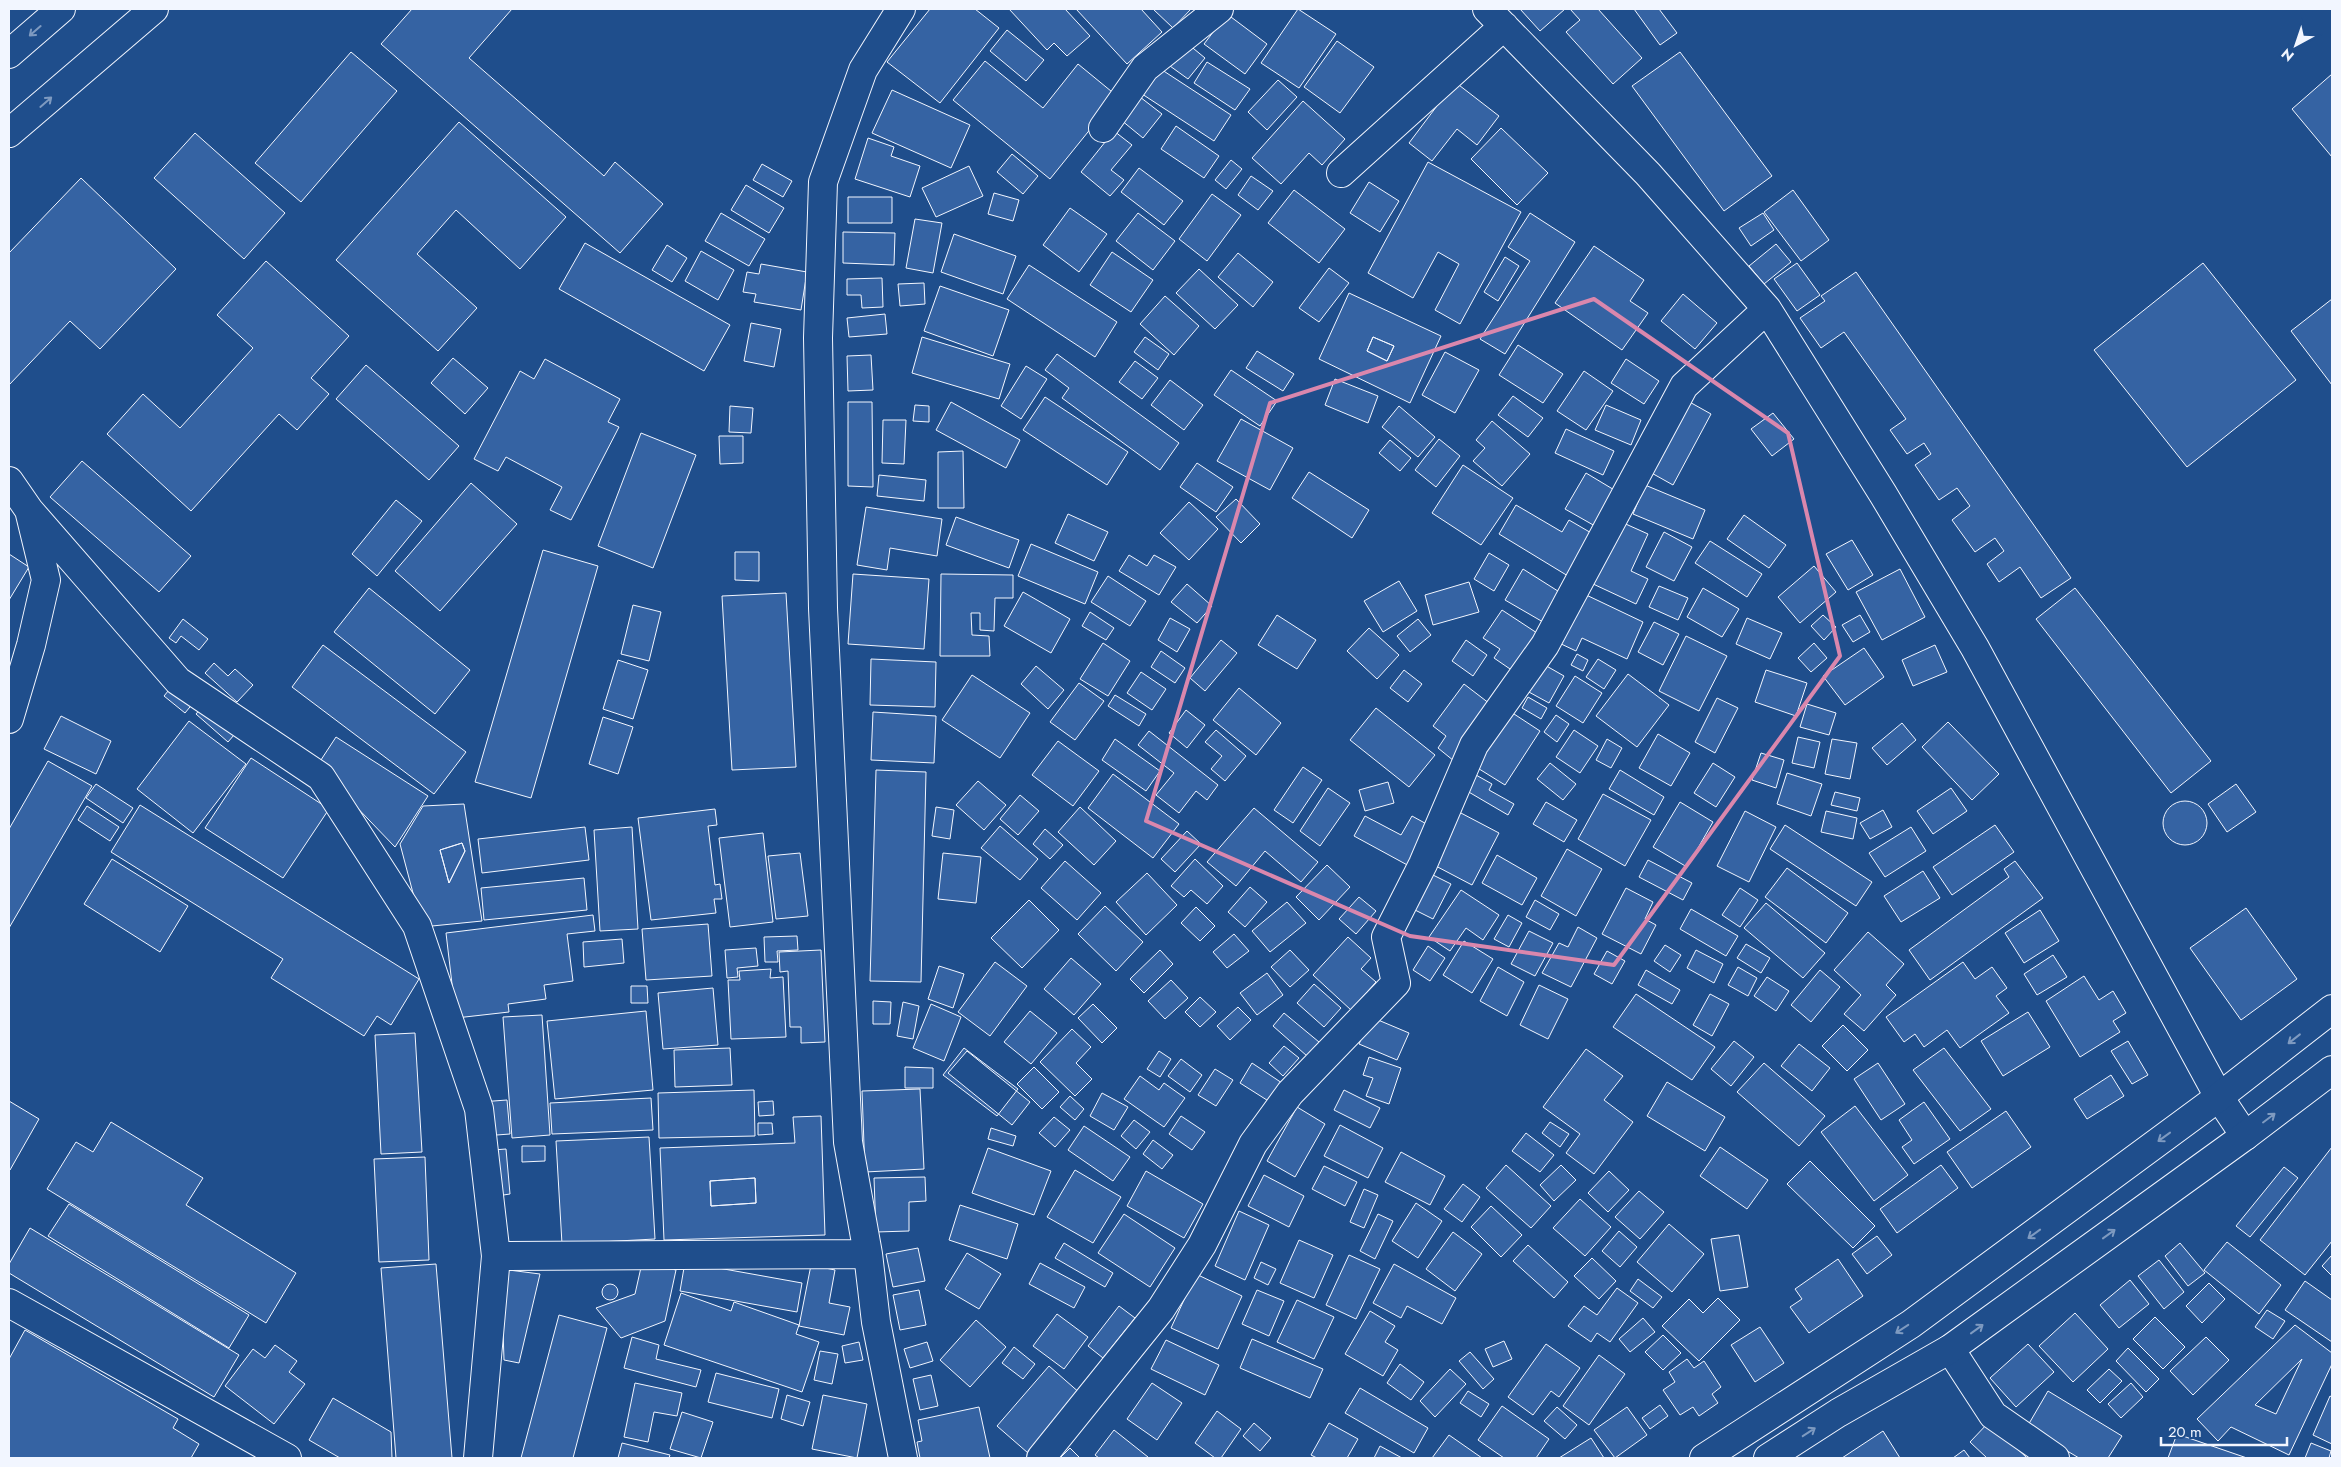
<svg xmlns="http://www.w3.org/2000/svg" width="2341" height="1467" font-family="Jost,sans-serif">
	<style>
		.building { fill: #3563a3; stroke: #f2f6ff; fill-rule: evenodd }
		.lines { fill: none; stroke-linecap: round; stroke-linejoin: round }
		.minor-casing { stroke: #f2f6ff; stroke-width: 30 }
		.secondary-casing { stroke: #f2f6ff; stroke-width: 30 }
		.minor { stroke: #1f4e8c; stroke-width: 28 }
		.secondary { stroke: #1f4e8c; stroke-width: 28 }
		.oneway { stroke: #7e9ac0 }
		.marked { fill: none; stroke: #da87ad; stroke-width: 4; stroke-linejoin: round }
	</style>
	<rect width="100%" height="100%" fill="#1f4e8c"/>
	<!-- building -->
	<path class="building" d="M412,9H512L469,58L604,176L615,162L663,204L620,253L381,44Z
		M930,9H975L999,28L940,103L887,62Z
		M1009,9H1065L1090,36L1067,56L1054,43L1047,50Z
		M1076,9H1141L1162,32L1127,64Z
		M1153,9H1191L1173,28Z
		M1298,9L1336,34L1299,88L1261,63Z
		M1520,9H1565L1540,31Z
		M1570,9H1598L1642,58L1613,84L1566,32L1580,20Z
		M1634,9H1659L1677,33L1660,45Z
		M1227,14L1267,44L1245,74L1204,44Z
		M1007,30L1044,60L1026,81L990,51Z
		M1337,41L1374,67L1340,113L1304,87Z
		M1188,44L1205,58L1188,79L1170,66Z
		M351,52L397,91L301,202L255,163Z
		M1680,52L1772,176L1724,211L1632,86Z
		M985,61L1043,108L1078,64L1117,96L1050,179L953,100Z
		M1207,62L1250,89L1235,110L1194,83Z
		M1156,66L1231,115L1214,141L1139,92Z
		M2332,74V157L2292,109Z
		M1278,80L1297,97L1267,130L1248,112Z
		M1455,82L1499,116L1477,145L1457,129L1432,161L1409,143Z
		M892,90L970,125L951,168L872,133Z
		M1140,97L1162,114L1143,138L1121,120Z
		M1303,101L1345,139L1322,165L1309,153L1281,184L1252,158Z
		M459,122L566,217L520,269L456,210L417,254L477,308L438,351L336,260Z
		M1176,126L1219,156L1204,178L1161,149Z
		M1501,128L1548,173L1517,205L1471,159Z
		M1114,131L1132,145L1111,170L1124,180L1110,196L1081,172Z
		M195,133L285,213L244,259L154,178Z
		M868,138L894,147L891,156L920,166L910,197L855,179Z
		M1012,154L1038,176L1023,194L997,172Z
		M1231,160L1242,169L1226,189L1215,180Z
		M1428,162L1521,212L1460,324L1435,310L1459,264L1438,252L1413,298L1368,273Z
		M762,164L792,181L783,197L753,180Z
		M969,166L983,196L936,217L922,188Z
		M1139,168L1183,201L1164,225L1121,192Z
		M1251,176L1273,191L1258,210L1238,195Z
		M81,178L176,269L100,349L70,321L9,385V253Z
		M1369,182L1399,201L1380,232L1350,213Z
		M746,185L784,208L769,233L731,210Z
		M1294,190L1345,229L1319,263L1268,223Z
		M1793,190L1829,240L1801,261L1764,212Z
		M994,193L1019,200L1013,221L988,214Z
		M1212,194L1241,215L1207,261L1179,239Z
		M848,197H892V223H848Z
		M1070,208L1107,234L1079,272L1043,245Z
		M721,213L765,239L749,266L705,241Z
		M1138,213L1175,241L1153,270L1116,241Z
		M1530,213L1575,242L1505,354L1480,339L1530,261L1508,247Z
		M1763,213L1774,230L1751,246L1739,228Z
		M915,219L942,223L933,273L906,268Z
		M843,232L895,233L894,265L843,263Z
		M954,234L1016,256L1003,294L941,272Z
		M585,243L730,325L704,371L559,289Z
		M1776,244L1791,262L1764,284L1749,266Z
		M667,245L687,258L672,282L652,270Z
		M1594,246L1644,280L1630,301L1648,313L1622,350L1555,303Z
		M701,251L734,270L718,300L685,281Z
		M1112,252L1153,280L1131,312L1090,285Z
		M1238,253L1273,282L1253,307L1218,277Z
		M1505,257L1519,266L1498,301L1484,292Z
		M266,261L349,336L311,378L329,394L297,430L279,414L191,511L107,434L143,394L180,428L253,348L217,315Z
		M1797,263L1820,295L1797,311L1774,279Z
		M2203,263L2296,380L2187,467L2094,350Z
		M761,264L807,272L801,310L754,302L756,294L743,292L747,272L759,274Z
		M1029,265L1117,322L1095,357L1007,299Z
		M1329,268L1349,283L1319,322L1299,308Z
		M1199,269L1238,305L1215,329L1176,293Z
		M1856,272L2071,578L2041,598L2020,567L1999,582L1987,564L2004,551L1995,538L1975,552L1952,520L1970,506L1957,488L1939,500L1915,465L1931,454L1924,443L1907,454L1890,430L1906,419L1844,332L1821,348L1800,318L1825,301L1821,296Z
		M882,278L883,307L862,308L861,295H847V279Z
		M924,283L925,304L900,306L898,284Z
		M940,286L1009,310L993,356L924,331Z
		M1349,293L1441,336L1410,403L1319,359ZM1373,337L1394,346L1387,361L1367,351Z
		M1683,294L1717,323L1695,349L1661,321Z
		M1165,296L1199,326L1174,355L1140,324Z
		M2332,299V385L2291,331Z
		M885,314L887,334L849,337L847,318Z
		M751,323L781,329L774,367L744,361Z
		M922,337L1010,364L999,399L912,373Z
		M1145,337L1169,354L1158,370L1134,352Z
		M1373,337L1394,346L1387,361L1367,351Z
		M1518,345L1563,374L1543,403L1499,375Z
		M1257,351L1294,374L1283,391L1246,368Z
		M1445,352L1479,370L1455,413L1422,395Z
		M1057,354L1179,443L1160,470L1062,398L1069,388L1045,370Z
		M871,355L873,390L848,391L847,356Z
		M453,358L488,388L465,414L431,383Z
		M545,359L620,399L608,422L619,427L571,520L550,510L562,487L506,457L498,471L474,459L520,371L534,379Z
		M1626,359L1659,381L1644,404L1611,383Z
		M1135,361L1158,378L1142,399L1119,382Z
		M366,365L459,446L429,480L336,399Z
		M1026,366L1047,379L1021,419L1001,406Z
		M1231,370L1277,401L1260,426L1214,395Z
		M1584,371L1613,391L1586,430L1557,411Z
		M1335,379L1378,396L1368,423L1325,405Z
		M1170,380L1203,405L1184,430L1151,405Z
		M1513,396L1543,418L1528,437L1498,415Z
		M1045,397L1128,452L1107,485L1023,430Z
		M1686,400L1711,414L1673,485L1648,471Z
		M848,402H872L873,487L848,486Z
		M951,402L1020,440L1006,468L936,430Z
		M915,405L929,406V422L913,421Z
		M1606,405L1641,420L1631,445L1595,430Z
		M730,406L753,408L751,433L729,432Z
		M1399,406L1435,437L1418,457L1382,427Z
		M1773,413L1794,439L1772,456L1751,429Z
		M1241,419L1293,448L1270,490L1217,461Z
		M883,420H906L904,464L882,463Z
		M1492,421L1530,454L1502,486L1473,461L1485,448L1476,440Z
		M1566,429L1614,451L1603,475L1555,453Z
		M641,433L696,455L653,568L598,546Z
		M719,436H743V463L720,464Z
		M1439,439L1460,456L1436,487L1415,470Z
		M1390,440L1411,458L1400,471L1379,453Z
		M963,451L964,508H938V452Z
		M82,461L191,556L159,592L50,497Z
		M1197,463L1233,487L1216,512L1180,487Z
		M1463,465L1513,498L1481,545L1432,513Z
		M1309,472L1369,510L1352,538L1292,498Z
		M1586,473L1616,491L1595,526L1565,509Z
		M879,475L926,480L924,501L877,496Z
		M471,483L517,524L440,611L395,571Z
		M1645,485L1705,510L1693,539L1633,514Z
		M1236,499L1260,524L1241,543L1216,517Z
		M396,500L422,521L377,576L352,554Z
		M1189,502L1218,529L1189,560L1160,533Z
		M1516,505L1562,532L1569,520L1593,534L1568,576L1499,534Z
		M866,507L942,519L937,556L890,548L887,570L857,565Z
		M1068,514L1108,532L1094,561L1055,543Z
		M1744,515L1786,545L1769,568L1727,539Z
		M956,517L1019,540L1009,568L946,545Z
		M1619,521L1648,534L1631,571L1648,579L1636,604L1591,583Z
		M1664,532L1692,547L1674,581L1646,567Z
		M1852,540L1873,575L1848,590L1826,554Z
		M1710,541L1762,574L1747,597L1695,563Z
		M1031,544L1098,572L1085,604L1018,576Z
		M543,550L598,566L531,798L475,782Z
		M735,552H759V581L735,580Z
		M1489,553L1509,565L1494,591L1474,579Z
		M9,554L29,567L9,600Z
		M1129,555L1147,566L1154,555L1176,567L1159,595L1119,571Z
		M1814,566L1836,592L1800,623L1778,597Z
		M1523,569L1561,593L1543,622L1505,600Z
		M1900,569L1925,617L1882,640L1856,592Z
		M853,574L929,579L924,649L848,644Z
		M941,574L1013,575V598H995L994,631L980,630V613H971L972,635L989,636L990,656H940Z
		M1108,576L1146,601L1130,626L1091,602Z
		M1399,581L1417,611L1383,632L1364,601Z
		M1469,582L1479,612L1433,625L1425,595Z
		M1187,584L1212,606L1197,623L1171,602Z
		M1659,586L1688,598L1678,620L1649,607Z
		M369,588L470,670L435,714L334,632Z
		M1703,588L1739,609L1722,637L1687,617Z
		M2075,588L2211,761L2171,793L2036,619Z
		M1023,592L1070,619L1051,653L1004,626Z
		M1580,592L1643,622L1627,659L1582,638L1576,651L1557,642Z
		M786,593L796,767L732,770L722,596Z
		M633,605L661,612L649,661L621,654Z
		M1502,610L1537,633L1513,671L1494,658L1500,649L1483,638Z
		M1090,612L1114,628L1106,640L1082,626Z
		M1277,615L1316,640L1297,669L1258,645Z
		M1823,615L1836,627L1824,640L1811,626Z
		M1860,615L1870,632L1853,642L1842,625Z
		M1170,618L1190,629L1177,652L1158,640Z
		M1747,618L1782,633L1770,659L1736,644Z
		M183,619L208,639L199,650L181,636L176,643L169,638Z
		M1418,619L1431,635L1410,652L1397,636Z
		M1654,622L1679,634L1663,665L1638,652Z
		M1369,628L1399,655L1377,679L1347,651Z
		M1686,636L1727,656L1699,711L1659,691Z
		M1221,640L1237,653L1205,691L1190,678Z
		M1466,640L1487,655L1473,676L1452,661Z
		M1103,643L1130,661L1108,696L1080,679Z
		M1814,643L1827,658L1811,672L1798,658Z
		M323,645L466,752L434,794L292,687Z
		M1935,645L1947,672L1913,686L1902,660Z
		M1864,648L1884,677L1845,705L1823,676Z
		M1161,651L1185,668L1175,683L1151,667Z
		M1577,654L1588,660L1583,671L1571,665Z
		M871,659L936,662L935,707L870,705Z
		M1598,659L1616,670L1604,689L1586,677Z
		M618,660L648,670L633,719L603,709Z
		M214,663L228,676L235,669L253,685L237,702L205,673Z
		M1543,664L1564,676L1549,703L1527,691Z
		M1036,666L1064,690L1048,709L1021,684Z
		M1404,670L1422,684L1408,702L1390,688Z
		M1766,670L1807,683L1796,716L1755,702Z
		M1141,672L1166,689L1152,710L1127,693Z
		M1628,674L1669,705L1637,747L1596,716Z
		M972,675L1030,713L1000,758L942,720Z
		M1575,676L1602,693L1583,723L1556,706Z
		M1079,683L1104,701L1075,740L1050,722Z
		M1464,684L1494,707L1454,761L1438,748L1446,736L1433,726Z
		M173,685L194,702L185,713L164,696Z
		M1239,688L1281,723L1256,755L1213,720Z
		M1115,695L1146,714L1139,726L1108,706Z
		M1528,697L1547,708L1541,719L1522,708Z
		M1717,698L1738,708L1715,753L1695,742Z
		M1807,704L1836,713L1829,735L1800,727Z
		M202,707L234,735L228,742L196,714Z
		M1376,708L1435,755L1409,787L1350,740Z
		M1186,710L1205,725L1187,748L1169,733Z
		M873,712L936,716L934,763L871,760Z
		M1511,712L1540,731L1505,785L1476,767Z
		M1556,715L1569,724L1557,742L1544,732Z
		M61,716L111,741L96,774L44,749Z
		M603,717L633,727L618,774L589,764Z
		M189,721L246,764L193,833L137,789Z
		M1948,722L1999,774L1972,800L1922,747Z
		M1902,723L1916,740L1887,765L1872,748Z
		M1216,730L1246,756L1225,781L1211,769L1222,756L1205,742Z
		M1574,730L1598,746L1580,773L1556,757Z
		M1149,731L1218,785L1207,800L1196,791L1179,813L1156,795L1174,773L1138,745Z
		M1658,734L1690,753L1671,786L1639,768Z
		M336,737L428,796L395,847L317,766Z
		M1798,737L1820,742L1814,768L1792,763Z
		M1115,739L1160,771L1146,791L1102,760Z
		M1607,739L1622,748L1611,768L1596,760Z
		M1832,739L1857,743L1850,779L1825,774Z
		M1058,741L1099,771L1073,806L1032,775Z
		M1761,753L1784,760L1776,788L1752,780Z
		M251,758L329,809L283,878L205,828Z
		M48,761L92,786L9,928V829Z
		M1550,763L1576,784L1563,800L1537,779Z
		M1713,763L1735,777L1716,807L1694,793Z
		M1303,767L1322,780L1293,823L1274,810Z
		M876,770L926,772L921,982L870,981Z
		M1620,770L1664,797L1654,815L1609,789Z
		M1787,773L1822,784L1811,816L1777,804Z
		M1113,774L1179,824L1153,858L1088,808Z
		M1476,775L1492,784L1489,790L1514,804L1508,815L1467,791Z
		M978,781L1006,805L984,830L956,805Z
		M1388,782L1394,803L1365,811L1359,790Z
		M96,784L133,808L123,823L86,798Z
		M2236,784L2256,812L2227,832L2208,804Z
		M1328,788L1350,803L1320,846L1300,831Z
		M1951,788L1967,811L1933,834L1917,811Z
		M1835,792L1860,798L1857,811L1831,805Z
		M1603,794L1651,820L1625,866L1578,839Z
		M1020,795L1039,811L1018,835L1000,819Z
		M2163 823a22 22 0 1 1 44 0a22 22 0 1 1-44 0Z
		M1546,802L1577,820L1564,842L1533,824Z
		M1680,802L1713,822L1687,867L1653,847Z
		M464,804L482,921L422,927L400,844L423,806ZM462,843L465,851L449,883L440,850Z
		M140,805L419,979L391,1025L377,1016L364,1036L271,978L283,959L111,852Z
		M87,806L119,827L110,841L78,820Z
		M936,807L954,810L950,839L932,836Z
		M1080,807L1116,841L1094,865L1058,832Z
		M1254,808L1318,862L1301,882L1265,851L1236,886L1207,862Z
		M715,809L717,825L708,826L715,885L720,884L722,899H714L716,913L651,920L638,818Z
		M1883,810L1892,827L1870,839L1860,823Z
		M1745,811L1776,827L1749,882L1717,866Z
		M1826,811L1857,818L1853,839L1821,832Z
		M1459,812L1499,833L1472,885L1432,864Z
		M1365,816L1401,835L1412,816L1432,827L1411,867L1354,836Z
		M1785,825L1872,882L1856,906L1770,849Z
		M1995,825L2014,852L1952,895L1933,867Z
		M1000,826L1038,859L1020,880L981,848Z
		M585,827L589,860L482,873L478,839Z
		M632,827L638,929L600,931L594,830Z
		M1911,827L1926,851L1885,877L1869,853Z
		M1045,829L1063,845L1050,859L1033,844Z
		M1187,831L1201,844L1175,872L1161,859Z
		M763,833L773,922L730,927L719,838Z
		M462,843L465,851L449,883L440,850Z
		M1567,849L1602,869L1576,916L1541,896Z
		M800,853L808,916L776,919L768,856Z
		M943,853L981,857L976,903L938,899Z
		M1497,855L1537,878L1522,905L1482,883Z
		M112,859L188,906L160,952L84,904Z
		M1195,859L1223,886L1207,904L1191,890L1184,897L1171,886Z
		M1648,860L1692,883L1683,900L1639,877Z
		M1065,861L1101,893L1077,920L1041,888Z
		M2015,861L2043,898L1930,980L1909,950L2009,877L2004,869Z
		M1327,865L1350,887L1319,920L1296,897Z
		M1787,868L1848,913L1826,943L1765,897Z
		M1923,871L1940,898L1901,922L1884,896Z
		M1147,873L1177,905L1146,935L1116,902Z
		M1429,873L1451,884L1433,919L1411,908Z
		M584,878L587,910L484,920L481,888Z
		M1250,887L1267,902L1245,927L1228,912Z
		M1626,888L1653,902L1645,919L1656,925L1641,954L1602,934Z
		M1740,888L1758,900L1740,927L1722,915Z
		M1461,890L1499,915L1483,940L1466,928L1450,951L1429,937Z
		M1359,897L1376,911L1356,934L1339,919Z
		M1029,900L1059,930L1022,968L991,938Z
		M1535,900L1559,914L1550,930L1526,917Z
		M1287,902L1306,923L1270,952L1252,931Z
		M1766,903L1825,953L1803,978L1744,928Z
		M1105,906L1143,942L1116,971L1078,934Z
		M1196,907L1215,926L1200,941L1181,923Z
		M2246,908L2297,979L2241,1020L2190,948Z
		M1691,909L1738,936L1726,956L1680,929Z
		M2040,910L2059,941L2024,963L2005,933Z
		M593,915L595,931L567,934L573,981L544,985L546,999L508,1004L509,1012L456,1018L446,933Z
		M1508,915L1522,923L1509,947L1494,939Z
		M708,924L712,976L646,980L642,929Z
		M1578,927L1597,938L1571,987L1542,973L1559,943L1568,947Z
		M1529,931L1553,943L1535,976L1511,964Z
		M1868,932L1904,964L1886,985L1896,995L1864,1031L1844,1014L1861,995L1834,970Z
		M1234,934L1249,951L1227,968L1213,952Z
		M797,936L798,950L777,951L778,962H765L764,937Z
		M1348,937L1371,958L1361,969L1376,982L1351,1010L1313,975Z
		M622,939L624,963L584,967L583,942Z
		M1464,941L1493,959L1472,993L1443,975Z
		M1746,944L1770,958L1761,973L1737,958Z
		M1665,945L1681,955L1670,972L1654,961Z
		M1428,946L1445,958L1430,981L1413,970Z
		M756,948L758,966L737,968L738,977L727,978L725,950Z
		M821,950L825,1042L801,1043V1027H790L788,971L780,972L779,952Z
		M1160,950L1173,964L1144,993L1130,979Z
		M1290,950L1309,970L1290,987L1271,967Z
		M1696,950L1723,964L1714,983L1687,968Z
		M1607,951L1625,961L1612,984L1594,974Z
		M2053,955L2067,977L2037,995L2024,974Z
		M1071,958L1101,984L1074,1015L1044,989Z
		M995,962L1027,986L990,1036L958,1012Z
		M1963,962L1975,979L1992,967L2007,988L1996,996L2009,1013L1960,1048L1947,1030L1924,1047L1915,1034L1904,1042L1886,1017Z
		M939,966L964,974L953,1008L928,999Z
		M1498,967L1524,982L1507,1016L1480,1001Z
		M1738,967L1757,978L1748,996L1728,985Z
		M771,969L770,978L783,977L786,1037L731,1039L728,980H740L739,971Z
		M1646,970L1680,990L1672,1004L1638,985Z
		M1820,970L1840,987L1811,1022L1791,1005Z
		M1267,973L1283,995L1257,1015L1240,993Z
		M2084,976L2099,1000L2113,991L2126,1013L2113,1021L2120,1032L2080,1057L2046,1001Z
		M1767,977L1789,991L1776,1011L1754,996Z
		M1171,980L1188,998L1165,1019L1148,1001Z
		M1314,984L1341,1008L1324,1027L1297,1003Z
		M1539,985L1568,999L1548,1039L1520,1025Z
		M631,986H647L648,1003H631Z
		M713,988L718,1045L663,1049L658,993Z
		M1636,994L1715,1047L1692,1080L1613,1027Z
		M1710,994L1729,1004L1712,1036L1693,1025Z
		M1200,997L1216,1012L1200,1027L1185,1012Z
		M873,1001L891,1002L890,1024H873Z
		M903,1002L919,1006L913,1039L897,1036Z
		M931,1004L961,1017L944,1061L913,1048Z
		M1093,1004L1117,1028L1102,1043L1078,1018Z
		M1238,1007L1251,1020L1230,1040L1217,1026Z
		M646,1011L653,1090L555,1099L547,1021Z
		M1030,1011L1057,1033L1031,1064L1004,1042Z
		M2028,1012L2050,1047L2003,1076L1981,1041Z
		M1284,1013L1319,1042L1307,1056L1273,1026Z
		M542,1015L550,1135L512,1138L503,1017Z
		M1371,1017L1409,1033L1397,1060L1359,1044Z
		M1843,1025L1868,1050L1847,1071L1822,1046Z
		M1072,1029L1091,1047L1076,1063L1092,1079L1075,1096L1040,1062Z
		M415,1033L422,1152L381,1154L375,1035Z
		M1734,1041L1754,1057L1731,1086L1711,1069Z
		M2128,1041L2148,1075L2132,1084L2111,1051Z
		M1799,1044L1830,1068L1812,1091L1781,1066Z
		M1284,1046L1299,1058L1283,1076L1269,1063Z
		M730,1048L732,1085L675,1087L674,1050Z
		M964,1048L1018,1089L997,1116L943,1075Z
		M1944,1048L1991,1109L1960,1131L1913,1070Z
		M1586,1049L1623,1076L1604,1100L1633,1122L1594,1174L1566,1153L1580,1134L1543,1107Z
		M967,1051L1030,1102L1012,1125L948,1073Z
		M1159,1051L1171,1059L1160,1077L1147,1069Z
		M1369,1057L1401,1068L1389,1104L1366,1096L1373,1078L1363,1075Z
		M1181,1059L1202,1075L1190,1092L1168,1076Z
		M1252,1063L1282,1083L1270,1102L1240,1083Z
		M1764,1063L1825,1116L1799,1146L1737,1092Z
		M1878,1063L1905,1104L1881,1120L1854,1079Z
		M905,1067L933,1068V1088H905Z
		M1034,1067L1059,1092L1042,1109L1017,1084Z
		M1215,1069L1233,1080L1216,1106L1198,1095Z
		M2111,1075L2124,1096L2087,1119L2074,1099Z
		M1140,1076L1159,1090L1164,1083L1185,1098L1164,1127L1124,1099Z
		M1667,1082L1725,1117L1705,1151L1647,1116Z
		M920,1089L924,1169L865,1172L862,1091Z
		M754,1090L755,1136L659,1138L658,1093Z
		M1344,1090L1380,1108L1370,1128L1334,1110Z
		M1102,1093L1128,1107L1114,1130L1090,1116Z
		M1070,1096L1084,1109L1075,1120L1060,1107Z
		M651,1098L653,1130L552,1134L550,1103Z
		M507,1100L510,1134L483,1136L480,1102Z
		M9,1101L39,1119L10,1170L9,1169Z
		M773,1101L774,1115L759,1116L758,1102Z
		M1924,1102L1950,1139L1914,1164L1902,1147L1912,1140L1899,1120Z
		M1855,1106L1908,1175L1874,1201L1821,1132Z
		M1297,1107L1325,1124L1295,1177L1267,1161Z
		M2006,1111L2031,1147L1972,1188L1947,1152Z
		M821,1116L825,1235L664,1240L660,1148L795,1143L793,1117ZM755,1178L756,1203L711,1206L710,1181Z
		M1181,1116L1205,1132L1192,1150L1169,1134Z
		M1054,1117L1070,1130L1055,1147L1039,1133Z
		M1134,1120L1150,1132L1136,1149L1121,1136Z
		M111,1122L203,1178L186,1205L296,1273L266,1323L47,1189L76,1142L93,1152Z
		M1550,1122L1569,1134L1560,1147L1542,1133Z
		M758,1123H772L773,1134L758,1135Z
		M1340,1125L1383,1148L1368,1178L1324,1156Z
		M1084,1126L1130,1157L1113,1181L1068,1150Z
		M991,1128L1016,1136L1013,1146L988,1139Z
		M1526,1133L1554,1155L1540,1172L1512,1151Z
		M649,1137L655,1239L562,1244L556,1141Z
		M1153,1140L1173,1155L1162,1169L1143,1154Z
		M522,1146H545V1161L522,1162Z
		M1720,1147L1768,1180L1747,1209L1700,1176Z
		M2332,1147V1241L2305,1275L2260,1240Z
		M988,1148L1051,1171L1034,1215L972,1193Z
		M506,1149L510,1194L497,1196L493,1150Z
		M1401,1152L1445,1176L1430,1205L1385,1182Z
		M425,1157L429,1260L379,1262L374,1159Z
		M1810,1161L1875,1226L1853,1248L1787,1184Z
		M1506,1165L1551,1206L1531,1228L1486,1188Z
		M1561,1165L1576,1180L1554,1201L1540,1185Z
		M1941,1165L1958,1188L1897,1233L1880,1209Z
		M1324,1166L1357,1182L1345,1206L1312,1189Z
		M2284,1167L2298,1178L2250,1237L2236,1226Z
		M1075,1170L1121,1197L1093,1243L1047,1217Z
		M1146,1171L1203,1204L1184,1238L1127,1206Z
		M1609,1171L1629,1190L1608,1212L1588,1193Z
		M1264,1175L1304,1196L1289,1227L1248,1206Z
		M925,1177L926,1201L909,1202V1231L876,1232L874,1178Z
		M755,1178L756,1203L711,1206L710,1181Z
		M1463,1184L1480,1197L1462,1222L1444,1209Z
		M1364,1189L1378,1195L1364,1228L1350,1222Z
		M1639,1191L1664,1212L1640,1239L1615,1217Z
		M1580,1199L1611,1227L1585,1256L1553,1228Z
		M1416,1203L1442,1221L1418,1258L1392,1241Z
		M69,1204L249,1315L229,1348L48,1236Z
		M960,1205L1018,1224L1007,1259L949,1240Z
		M1491,1206L1522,1235L1501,1257L1471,1227Z
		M1239,1211L1269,1225L1245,1280L1215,1266Z
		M1124,1214L1175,1248L1150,1287L1098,1253Z
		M1378,1214L1393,1221L1375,1259L1360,1251Z
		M1669,1224L1704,1254L1672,1292L1637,1262Z
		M30,1228L239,1355L214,1397L9,1273V1264Z
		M1619,1231L1637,1247L1620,1267L1602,1251Z
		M1453,1232L1482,1254L1455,1291L1426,1269Z
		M1739,1235L1748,1287L1720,1291L1711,1239Z
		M1877,1236L1892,1255L1867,1274L1852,1254Z
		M1299,1240L1333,1255L1314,1298L1280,1283Z
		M2227,1242L2281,1285L2259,1314L2204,1270Z
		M1064,1243L1113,1273L1105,1287L1055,1258Z
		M2180,1243L2205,1273L2188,1286L2165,1256Z
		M1528,1245L1568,1282L1554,1298L1513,1261Z
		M918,1248L925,1281L893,1287L886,1254Z
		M967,1253L1001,1274L979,1309L945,1289Z
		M1349,1255L1380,1269L1356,1319L1326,1305Z
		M2332,1255V1276L2322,1266Z
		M1592,1258L1616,1281L1599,1299L1574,1276Z
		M1838,1259L1863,1296L1809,1333L1790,1307L1802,1299L1795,1289Z
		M2159,1260L2184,1292L2164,1309L2138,1276Z
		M685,1262L802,1283L797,1312L680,1291Z
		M1261,1262L1276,1269L1268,1285L1254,1278Z
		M642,1263L676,1270L665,1321L621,1338L596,1308L635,1294Z
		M1040,1263L1085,1287L1074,1308L1029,1284Z
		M436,1264L452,1458H396L381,1268Z
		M1394,1264L1456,1298L1442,1324L1407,1306L1401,1318L1373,1303Z
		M811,1265L835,1270L829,1303L850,1307L844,1335L799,1326Z
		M501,1269L540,1274L519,1363L504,1360Z
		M1196,1274L1242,1296L1218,1349L1171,1328Z
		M1638,1279L1662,1297L1653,1308L1630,1291Z
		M2130,1280L2149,1304L2119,1328L2100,1305Z
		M2305,1281L2332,1300V1342L2285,1310Z
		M2209,1283L2225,1299L2202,1323L2186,1306Z
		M602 1292a8 8 0 1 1 16 0a8 8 0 1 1-16 0Z
		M1617,1288L1638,1303L1610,1342L1597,1333L1591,1342L1568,1326L1584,1306L1597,1315Z
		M919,1290L926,1325L900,1330L893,1295Z
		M1257,1290L1284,1301L1269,1336L1242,1324Z
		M681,1293L731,1311L734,1302L799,1325L796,1334L819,1342L802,1392L664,1345Z
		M1718,1298L1740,1320L1699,1361L1662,1326L1689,1299L1703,1313Z
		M1297,1300L1334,1317L1314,1359L1277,1342Z
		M1119,1306L1135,1318L1103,1358L1088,1346Z
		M2267,1310L2285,1321L2273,1339L2255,1327Z
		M1370,1311L1395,1326L1385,1342L1398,1350L1383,1376L1345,1354Z
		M2075,1313L2108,1349L2073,1382L2039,1346Z
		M1057,1314L1088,1337L1064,1369L1033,1346Z
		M559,1315L607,1328L573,1458H521Z
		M2155,1317L2185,1347L2163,1369L2133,1339Z
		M1643,1318L1655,1332L1630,1352L1619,1339Z
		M976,1320L1006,1347L970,1387L940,1360Z
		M2295,1325L2332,1353V1364L2289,1455L2231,1427L2218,1441L2197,1419ZM2302,1359L2276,1414L2255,1405Z
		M1760,1327L1784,1363L1755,1382L1731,1345Z
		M25,1330L178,1419L173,1428L199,1444L191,1458H9V1359Z
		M1663,1335L1681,1353L1663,1370L1645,1352Z
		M632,1337L659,1345L656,1359L701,1370L696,1387L624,1368Z
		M2206,1337L2229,1360L2193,1395L2170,1371Z
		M1252,1339L1323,1369L1310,1398L1240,1368Z
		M1166,1340L1219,1365L1205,1395L1151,1369Z
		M1504,1341L1512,1359L1493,1367L1485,1349Z
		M859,1342L863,1360L845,1363L842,1346Z
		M927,1342L933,1361L910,1368L904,1349Z
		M1546,1344L1580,1368L1559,1397L1551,1391L1533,1415L1508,1397Z
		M2028,1344L2054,1372L2016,1407L1990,1378Z
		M275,1345L297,1361L289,1372L305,1384L274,1424L225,1386L253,1349L265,1358Z
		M1014,1347L1035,1364L1023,1379L1002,1363Z
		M2128,1348L2159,1379L2146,1392L2116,1361Z
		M820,1351L838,1354L832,1384L814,1380Z
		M1470,1352L1494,1379L1483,1389L1459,1361Z
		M1599,1355L1625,1374L1589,1425L1563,1406Z
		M1687,1359L1694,1368L1704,1361L1721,1387L1712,1394L1718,1403L1699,1416L1693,1407L1680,1415L1663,1390L1675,1382L1669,1372Z
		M1400,1364L1424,1382L1411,1400L1387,1383Z
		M1049,1366L1081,1394L1028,1453L997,1426Z
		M1450,1369L1466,1384L1435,1417L1420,1401Z
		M2109,1369L2122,1381L2100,1403L2087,1390Z
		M716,1373L779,1389L772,1418L708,1402Z
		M931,1375L938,1406L920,1410L913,1379Z
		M635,1383L682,1393L677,1416L654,1412L648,1442L624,1437Z
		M1152,1383L1182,1403L1157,1440L1127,1419Z
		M2131,1383L2143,1397L2121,1418L2108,1404Z
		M1360,1388L1428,1428L1414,1453L1345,1413Z
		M1468,1391L1489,1404L1481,1417L1460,1403Z
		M2048,1391L2122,1436L2108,1458H2079L2027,1427Z
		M787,1395L810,1402L803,1426L781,1419Z
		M823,1395L867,1404L857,1458L812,1449Z
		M2330,1396L2332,1397V1444L2313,1435Z
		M333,1398L391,1432L392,1458H340L309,1440Z
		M1660,1405L1668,1416L1650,1429L1642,1418Z
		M1502,1406L1549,1439L1536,1458H1504L1478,1440Z
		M979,1407L990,1458H920L917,1442L922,1441L918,1420Z
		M1557,1407L1577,1425L1565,1439L1544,1421Z
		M1627,1407L1647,1435L1615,1458L1594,1430Z
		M1217,1411L1241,1429L1221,1458H1215L1195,1443Z
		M682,1412L713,1422L701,1458L670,1449Z
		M1989,1422L2027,1458H1987L1970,1442Z
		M1254,1423L1271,1438L1260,1451L1243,1436Z
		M1329,1423L1358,1439L1347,1458H1317L1311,1455Z
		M1114,1430L1148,1457V1458H1099L1095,1455Z
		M1883,1431L1900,1458H1842Z
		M2177,1434L2247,1458H2168Z
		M1449,1435L1482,1458H1432Z
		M1591,1438L1604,1458H1559Z
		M622,1443L670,1455L669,1458H618Z
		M2311,1443L2331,1451L2329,1458H2305Z
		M1380,1446L1402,1458H1374Z
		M1070,1448L1080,1458H1060Z
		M1964,1450L1970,1458H1953Z"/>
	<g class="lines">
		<defs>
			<path id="minor" d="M901,9L863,70L823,182L818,338L823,608L848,1142L868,1254L876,1322L903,1458
				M1487,9L1648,174L1767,309L1883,494L1975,648L2219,1097L2245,1136
				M1103,128L1145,68L1219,9
				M1341,173L1504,26
				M9,481L29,510L46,580L31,645L9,719
				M29,510L178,681L321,777L417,926L479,1109L496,1256L478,1458
				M496,1256L868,1254
				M9,1303L287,1458
				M1950,1349L1993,1415L2055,1458
				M1041,1458L1161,1309L1202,1245L1253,1144L1290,1093L1396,983L1386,937L1423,864L1474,745L1545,645L1684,386L1767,309"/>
			<path id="secondary" d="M9,54L61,9
				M9,133L154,9
				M1704,1458L1911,1324L2219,1097L2332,1009
				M1768,1458L1838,1413L1950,1349L2245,1136L2332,1070"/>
		</defs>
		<!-- minor casing -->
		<use href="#minor" class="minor-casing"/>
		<!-- secondary casing -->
		<use href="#secondary" class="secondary-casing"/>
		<!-- minor -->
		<use href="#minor" class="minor"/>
		<!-- secondary -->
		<use href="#secondary" class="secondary"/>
	</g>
	<!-- one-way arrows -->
	<defs><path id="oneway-shaft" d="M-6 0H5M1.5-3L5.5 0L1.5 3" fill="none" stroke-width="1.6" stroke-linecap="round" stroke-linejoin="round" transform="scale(1.25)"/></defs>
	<g class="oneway">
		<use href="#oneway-shaft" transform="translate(35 31) rotate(139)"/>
		<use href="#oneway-shaft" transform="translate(46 102) rotate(-41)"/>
		<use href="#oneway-shaft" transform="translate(2294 1039) rotate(142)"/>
		<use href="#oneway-shaft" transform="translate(2269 1118) rotate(-37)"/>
		<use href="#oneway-shaft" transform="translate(2164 1137) rotate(144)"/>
		<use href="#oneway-shaft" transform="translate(2034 1234) rotate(144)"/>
		<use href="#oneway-shaft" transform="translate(2109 1234) rotate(-36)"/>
		<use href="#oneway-shaft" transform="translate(1902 1329) rotate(147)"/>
		<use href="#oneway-shaft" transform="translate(1977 1329) rotate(-36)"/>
		<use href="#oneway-shaft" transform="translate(1809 1432) rotate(-33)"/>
	</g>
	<!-- marked area -->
	<path class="marked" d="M1594,299L1788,433L1840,656L1614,965L1410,936L1146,821L1270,403Z"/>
	<!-- border -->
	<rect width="2341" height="1467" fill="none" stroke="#f2f6ff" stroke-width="20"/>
	<!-- north arrow -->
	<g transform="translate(2296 45) rotate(220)" stroke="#1f4e8c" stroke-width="4" paint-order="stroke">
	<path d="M0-4L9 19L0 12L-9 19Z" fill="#f2f6ff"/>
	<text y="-8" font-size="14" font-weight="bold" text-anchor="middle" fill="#f2f6ff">N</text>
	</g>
	<!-- scale -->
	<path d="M2161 1437v8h126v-8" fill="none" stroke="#f2f6ff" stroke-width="2.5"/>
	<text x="2168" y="1437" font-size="15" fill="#f2f6ff" stroke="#1f4e8c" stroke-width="4" paint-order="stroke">20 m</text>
</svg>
